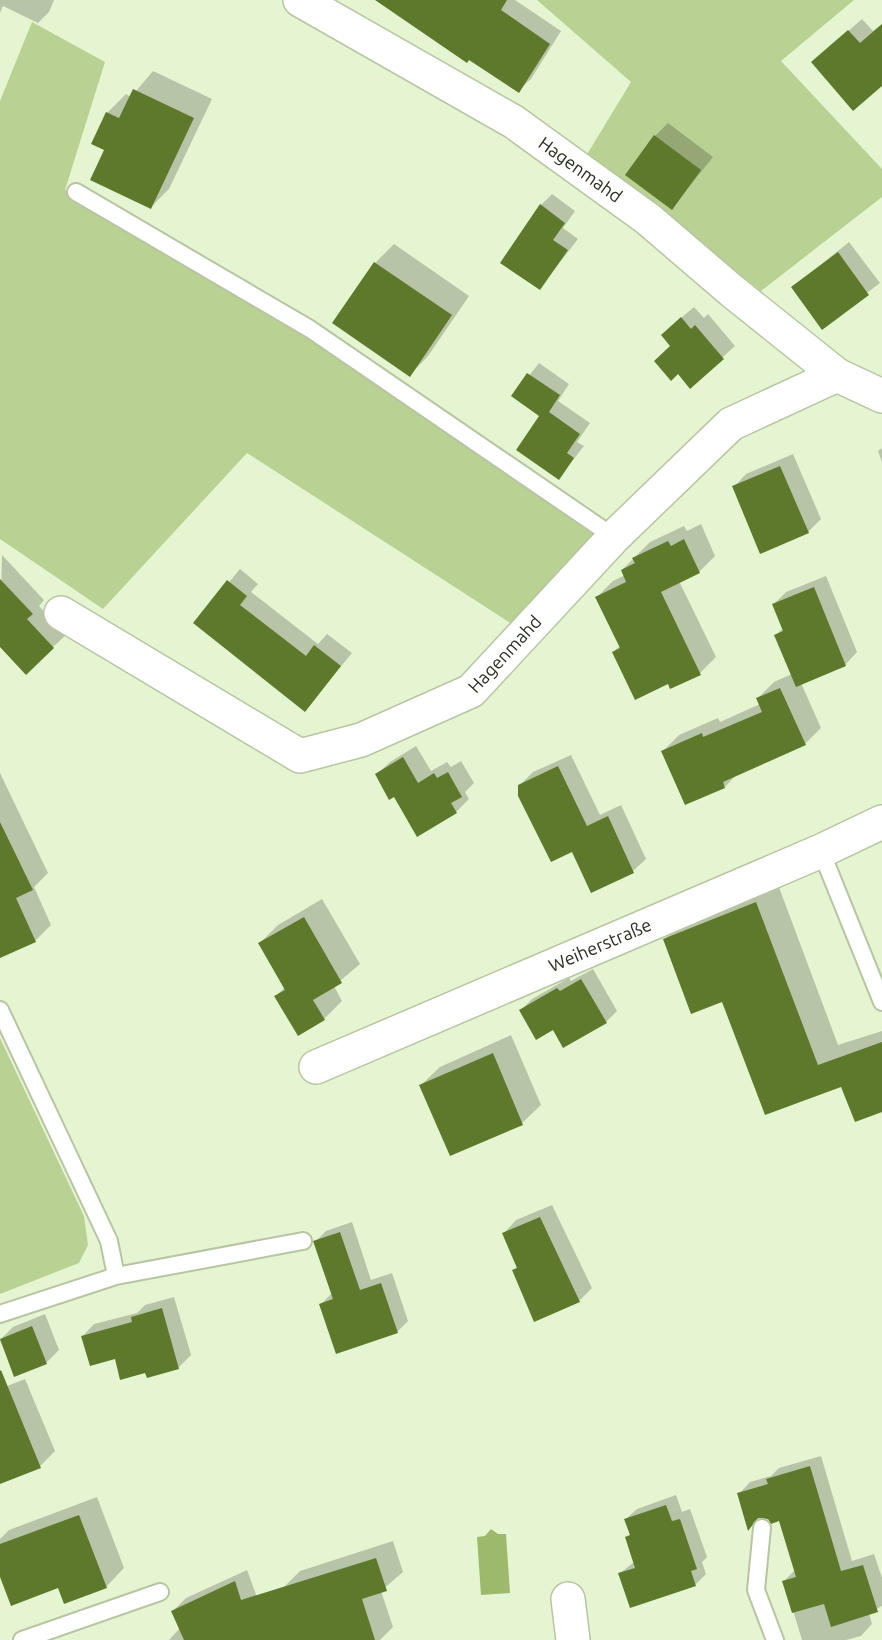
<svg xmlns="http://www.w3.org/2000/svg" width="882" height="1640" font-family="Ubuntu,sans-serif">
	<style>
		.green { fill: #b9d193 }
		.water { fill: #9db96c }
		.shadow { fill: #0003 }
		.building { fill: #5f792c }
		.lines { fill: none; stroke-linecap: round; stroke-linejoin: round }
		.lane-casing { stroke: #b7c5a2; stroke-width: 20 }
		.street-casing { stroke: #b7c5a2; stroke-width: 36 }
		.lane { stroke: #fff; stroke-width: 16 }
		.street { stroke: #fff; stroke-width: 33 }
		.labels { text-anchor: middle; stroke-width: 6; stroke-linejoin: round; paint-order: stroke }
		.street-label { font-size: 18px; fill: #282e20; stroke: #e6f5d1 }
	</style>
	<rect width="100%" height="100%" fill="#e6f5d1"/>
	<!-- green -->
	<path class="green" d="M537,0H854L781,61L882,169V197L761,291L586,156L631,82Z
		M32,22L105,62L65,190C260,285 436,415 614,537L526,633L247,453L103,609L0,539V101Z
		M0,1038L84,1216L88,1245L79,1263L0,1294Z"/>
	<!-- water -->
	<path class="water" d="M491,1529L498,1534H506L510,1593L481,1595L477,1537L485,1536Z"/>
	<!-- shadow -->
	<path class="shadow" d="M0,0H54L49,12L38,23L3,6L0,13Z
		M379,0H515L561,31L531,79L518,91Z
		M862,19L873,31L882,24V84L813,62Z
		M153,71L212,99L169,189L151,207L106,149L107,113L126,94L131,97Z
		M668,123L713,157L672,208L655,136Z
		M552,194L575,211L563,228L578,239L540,288L541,205Z
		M849,242L880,283L822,327L793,287Z
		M394,244L469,296L428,356L410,375L334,323L375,263Z
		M694,307L704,318L708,314L735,346L690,387L678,372L672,345L675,323Z
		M539,363L569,384L558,401L590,423L577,442L584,446L559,478L541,415L513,396Z
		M882,448V462L878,451Z
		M793,454L821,519L808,532L734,487L746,474Z
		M701,524L715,556L699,572L679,581L716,657L700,673L669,682L613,652L620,646L597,597L613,581L625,575L622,570L650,542L684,526L687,531Z
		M2,555L44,600L39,606L66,635L53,647L0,644Z
		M240,569L258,584L251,592L318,644L327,634L352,653L305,710L195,623Z
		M826,576L857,652L845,665L801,683L821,728L805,744L737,774L725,787L663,751L679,735L718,718L720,722L760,704L758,698L774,682L792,674L776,635L783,628L774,604L786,592Z
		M416,746L431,771L447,762L451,767L461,761L474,783L465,792L469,799L456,812L418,835L395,795L377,774L390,762Z
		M571,755L600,815L621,805L646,859L633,871L592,891L573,850L520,785L533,772Z
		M0,773L48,873L34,887L51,925L35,941L0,954Z
		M777,882L838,1045L882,1031V1110L723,1000L664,940L685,919Z
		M322,899L360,964L334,986L342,1001L324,1019L276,996L285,987L260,943L278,925Z
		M593,969L617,1011L606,1022L553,1028L521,1010L532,999L569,978L571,981Z
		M511,1035L541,1105L522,1123L451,1154L421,1085L440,1067Z
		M552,1205L592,1288L579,1301L514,1270L518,1266L504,1233L516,1220Z
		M352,1222L371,1280L392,1273L408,1321L397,1332L321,1304L332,1293L315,1242L326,1231Z
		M174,1297L191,1355L178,1368L116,1358L82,1337L94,1324L137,1313L145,1305Z
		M45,1314L59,1350L47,1362L15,1375L0,1340L13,1327Z
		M25,1379L55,1451L40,1466L0,1482V1389Z
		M821,1456L852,1561L874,1554L882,1578V1606L869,1613L872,1624L861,1636L846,1640H802L784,1581L795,1570L780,1519L759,1517L749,1528L739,1494L750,1482L771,1476L779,1468Z
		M676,1495L682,1512L690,1509L707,1557L702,1562L706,1574L695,1585L619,1574L634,1562L627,1538L631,1533L626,1519L637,1509Z
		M97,1497L124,1568L106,1587L59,1586L0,1573V1539L9,1530Z
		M393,1541L403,1572L381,1591L393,1627L380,1640H299L283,1588L300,1571Z
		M247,1570L261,1608L236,1640H169L180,1628L173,1611L186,1598Z"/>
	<!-- building -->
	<path class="building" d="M375,0H507L501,10L550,44L519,93L469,60L467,63Z
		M882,24V86L853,111L811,62L848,30L860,43Z
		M133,89L194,118L151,209L90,180L104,150L91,144L106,112L119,118Z
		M654,135L701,170L672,210L625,175Z
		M540,204L565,223L553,240L568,250L540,290L500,263Z
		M838,252L869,295L822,330L791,287Z
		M374,262L452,315L410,377L332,323Z
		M681,317L691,329L695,325L724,359L690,389L678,374L671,381L654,361L670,346L661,335Z
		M527,373L560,395L549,412L580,434L567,453L574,458L559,480L516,450L539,416L511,396Z
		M780,466L809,533L760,554L732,486Z
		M684,539L700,573L661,592L701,675L670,689L668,684L635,700L612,652L620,648L595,597L626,582L621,570L635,563L632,558L668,541L671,546Z
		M0,579L33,614L27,619L54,648L26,675L0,647Z
		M227,580L247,596L240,605L306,656L314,645L341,666L305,712L193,623Z
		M814,587L846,666L796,687L774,635L783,631L772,604Z
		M780,688L806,745L723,782L725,788L685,805L661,751L702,733L703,737L762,712L756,698Z
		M403,757L418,783L434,773L437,778L448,772L462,797L451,803L457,813L417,837L394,797L389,800L375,774Z
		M558,766L587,826L608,816L634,873L591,893L572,852L551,862L518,796V785Z
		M0,822L33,890L16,898L36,942L0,958Z
		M756,902L818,1065L882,1042V1112L855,1122L841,1087L765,1115L722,1002L691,1014L663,939Z
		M304,917L342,983L313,1000L325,1020L298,1036L274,996L285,990L258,943Z
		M581,979L607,1023L563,1048L553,1030L536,1040L519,1010L557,988L560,991Z
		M493,1053L523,1125L450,1156L419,1085Z
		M540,1217L580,1302L534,1322L512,1270L517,1268L502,1233Z
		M340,1232L360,1290L381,1283L398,1333L336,1354L319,1304L333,1299L313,1241Z
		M162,1308L179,1369L147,1378L145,1373L120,1380L115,1359L90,1366L81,1336L132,1322L131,1317Z
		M32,1326L47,1364L14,1377L0,1339Z
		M1,1370L41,1468L0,1484V1371Z
		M810,1466L841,1571L863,1565L878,1612L831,1627L824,1604L792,1613L782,1581L796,1577L779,1521L771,1524L768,1519L758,1518L748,1531L737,1493L768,1484L766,1479Z
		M666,1505L672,1521L680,1519L697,1569L691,1571L696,1586L630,1608L618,1573L635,1568L625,1537L630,1535L624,1519Z
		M79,1515L107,1588L64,1604L58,1588L11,1606L0,1577V1544Z
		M376,1558L387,1591L362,1599L375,1640H184L171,1611L235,1581L241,1600Z"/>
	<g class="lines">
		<defs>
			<path id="lane" d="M76,192L310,329L614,537
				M821,851L882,1002
				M0,1010L109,1241L116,1276
				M0,1314L116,1276L303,1241
				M762,1528L756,1590L775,1640
				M22,1640L160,1592"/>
			<g id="street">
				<path id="s1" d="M300,0L514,122L648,219L732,291L837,375L882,396"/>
				<path id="s2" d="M61,613L300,756L361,740L471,691L614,537L731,424L837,375"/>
				<path id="s3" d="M316,1067L821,851L882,822"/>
				<path d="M568,1599L573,1640"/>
			</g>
		</defs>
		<!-- lane casing -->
		<use href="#lane" class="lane-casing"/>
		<!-- street casing -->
		<use href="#street" class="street-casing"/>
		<!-- lane -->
		<use href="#lane" class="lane"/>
		<!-- street -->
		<use href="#street" class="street"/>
	</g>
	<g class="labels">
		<!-- street labels -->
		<g class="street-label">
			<text dy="6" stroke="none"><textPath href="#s1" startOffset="328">Hagenmahd</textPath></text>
			<text dy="6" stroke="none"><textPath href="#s2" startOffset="512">Hagenmahd</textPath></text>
			<text dy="6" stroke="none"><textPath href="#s3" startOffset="309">Weiherstraße</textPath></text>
		</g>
	</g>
</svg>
